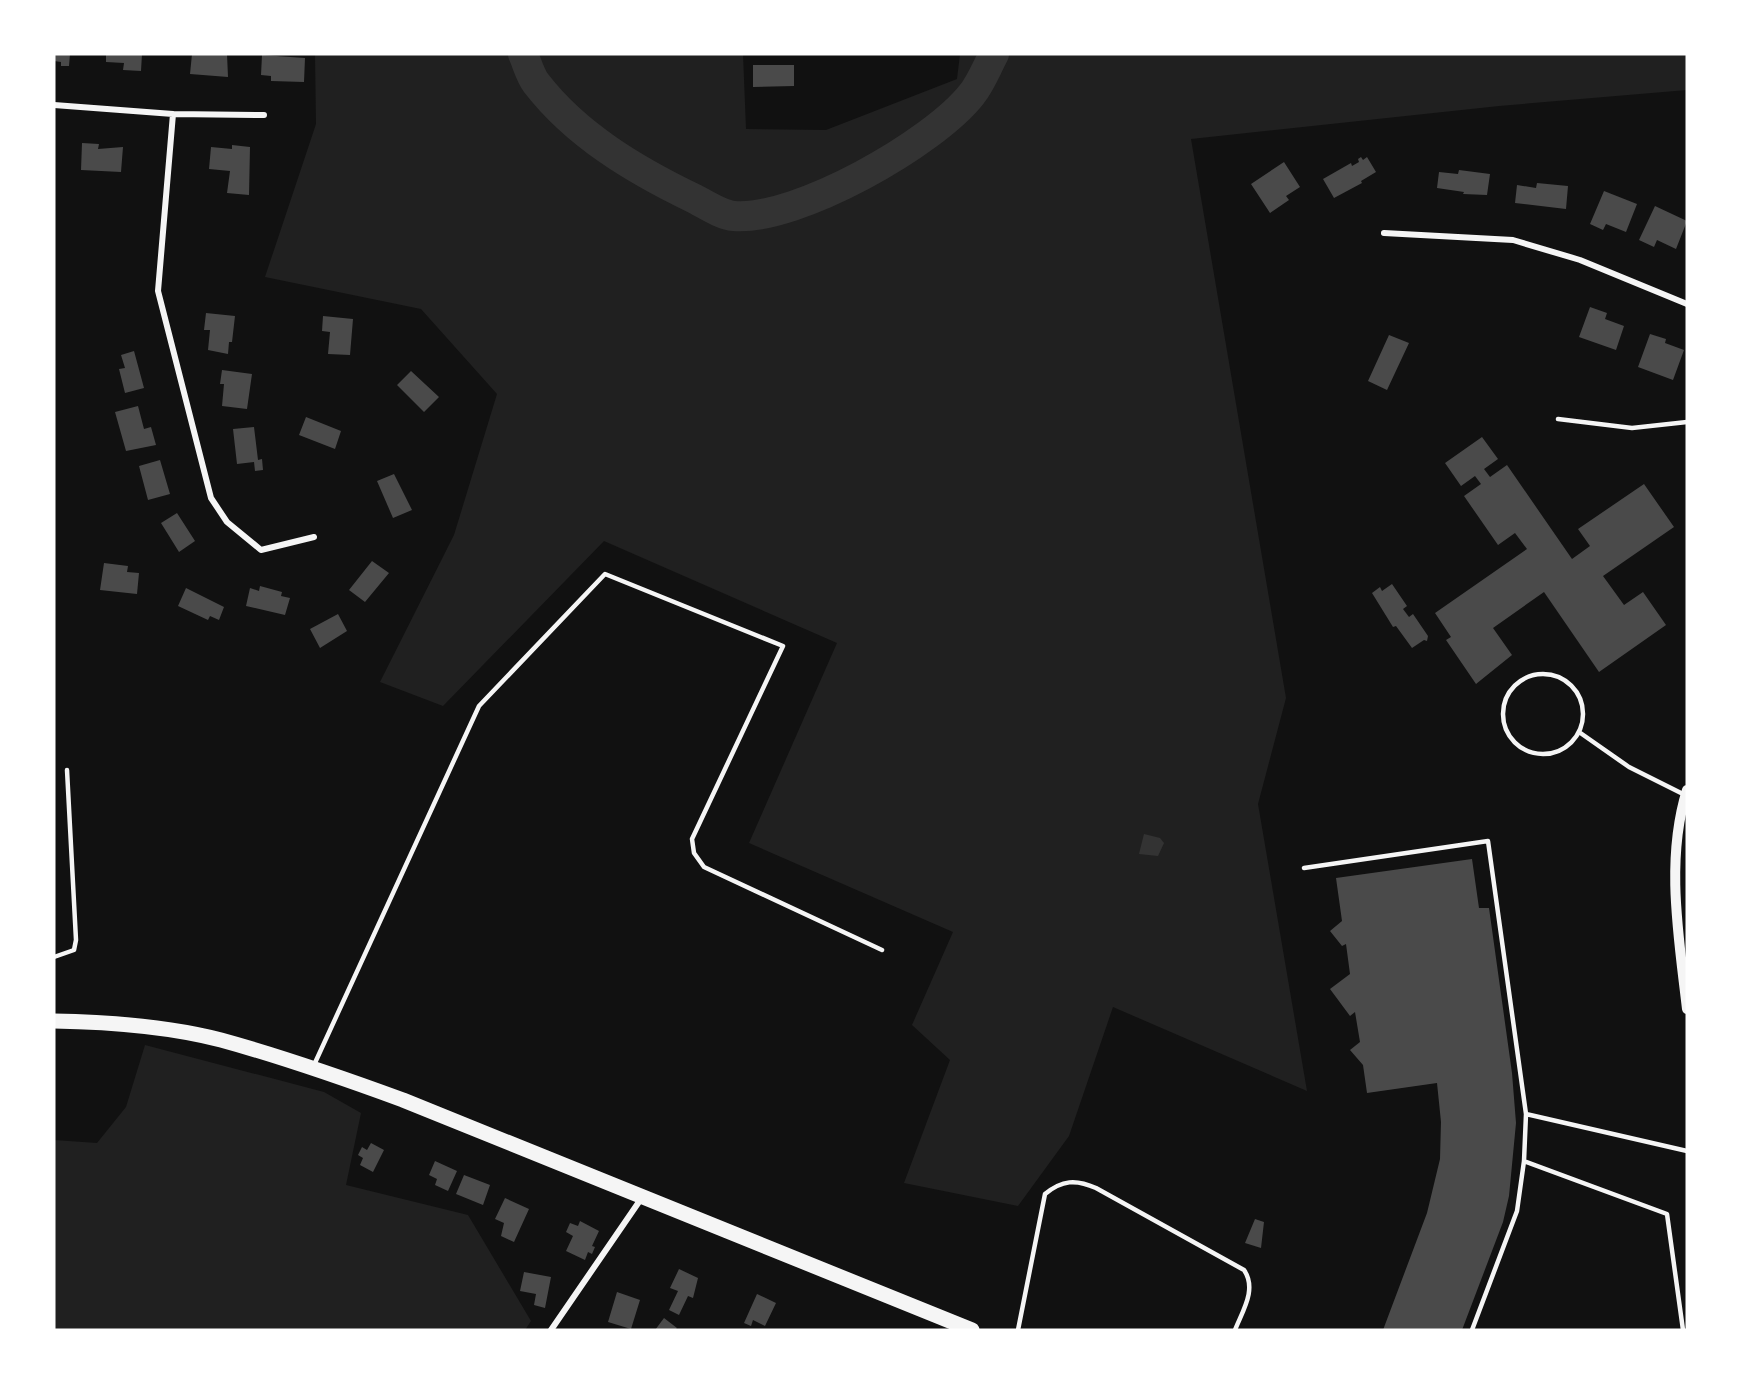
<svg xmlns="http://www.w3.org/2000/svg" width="1741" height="1384" font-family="'Public Sans',sans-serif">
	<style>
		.green { fill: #202020 }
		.water { fill: #333 }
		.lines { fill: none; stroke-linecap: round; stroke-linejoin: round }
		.river { stroke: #333; stroke-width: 30 }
		.building { fill: #4a4a4a }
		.service { stroke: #f5f5f5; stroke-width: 4.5 }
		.minor { stroke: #f5f5f5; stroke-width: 6 }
		.tertiary { stroke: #f5f5f5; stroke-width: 10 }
		.primary { stroke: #f5f5f5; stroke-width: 15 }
	</style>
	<rect width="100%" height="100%" fill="#111"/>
	<!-- green -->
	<path class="green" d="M315,54H743L746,129L826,130L957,79L960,54H1687V90L1499,106L1191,139L1286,698L1258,804L1307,1091L1113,1007L1069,1136L1018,1206L904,1183L950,1060L912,1025L953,932L749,843L837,643L604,541L443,706L380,682L454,535L497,394L421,309L265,277L316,124Z
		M145,1045L324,1092L361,1113L346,1185L468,1215L531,1321L525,1330H54V1140L97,1143L126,1107Z"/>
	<!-- water -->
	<path class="water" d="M1144,834L1160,838L1164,843L1158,856L1139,854Z"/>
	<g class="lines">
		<!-- river -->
		<path class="river" d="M523,54C527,63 530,75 536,83C576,135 635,170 693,198C705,204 721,215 734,216C797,221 934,143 972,94C981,83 987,67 994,54"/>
	</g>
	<!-- building -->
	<path class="building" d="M54,54H70L69,66H61V62L54,61Z
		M106,54H142L141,71L123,70L124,63L106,62Z
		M192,54H227L228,77L190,74Z
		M262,55L305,58L304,82L271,81V76L261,75Z
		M753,65H794V86L753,87Z
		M82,143L99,144L98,149L123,147L121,172L81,170Z
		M232,145L250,147L249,195L227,193L230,171L209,169L211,147L232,149Z
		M1361,157L1363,160L1367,157L1376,172L1361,181L1362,183L1334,198L1323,179L1351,163L1352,166L1359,162L1358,159Z
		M1284,162L1300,187L1286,196L1289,200L1270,213L1251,184Z
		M1459,170L1490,174L1487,195L1463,194L1464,192L1437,188L1439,172L1458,174Z
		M1537,183L1568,186L1566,209L1515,203L1517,185L1536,188Z
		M1604,191L1637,204L1626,232L1606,224L1603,230L1590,224Z
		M1655,206L1687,221L1676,249L1657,240L1654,247L1639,240Z
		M1590,307L1607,313L1605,319L1624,326L1616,350L1579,337Z
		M206,313L235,316L232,342H229L228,354L208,350L210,330H204Z
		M323,316L353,319L350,355L328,354L330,332L322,331Z
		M1650,334L1666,339L1665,343L1684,350L1673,380L1638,367Z
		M1389,335L1409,343L1387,390L1368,381Z
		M134,351L144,388L125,393L119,369L125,368L121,355Z
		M222,370L252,374L247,409L222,406L224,384H220Z
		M411,371L439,397L424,412L397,385Z
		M138,406L144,429L151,427L156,445L126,451L115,412Z
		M306,417L341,431L335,449L299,435Z
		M254,427L258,460L262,459L263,470L255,471L254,462L237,464L233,429Z
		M1482,437L1498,459L1484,469L1490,477L1507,465L1572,559L1590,546L1578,529L1644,484L1674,527L1603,576L1624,605L1643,592L1666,625L1599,672L1544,592L1493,628L1512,655L1476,684L1446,640L1451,637L1435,613L1527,549L1515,533L1498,545L1464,496L1481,484L1475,476L1461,486L1445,463Z
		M160,460L170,494L148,500L139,466Z
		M394,474L412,510L393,518L377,481Z
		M177,513L195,541L179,552L161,523Z
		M372,561L389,573L365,602L349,590Z
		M104,563L128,566L127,572L139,573L137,594L100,590Z
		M1392,584L1407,606L1403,609L1409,617L1413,614L1428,636L1427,641L1424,640L1412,648L1396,626L1393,627L1372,593L1380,587L1382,591Z
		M260,586L282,592L281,596L290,598L285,615L246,606L250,588L259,591Z
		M186,588L224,607L219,620L210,616L208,620L178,606Z
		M338,614L347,631L320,648L310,629Z
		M1472,859L1479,908H1489L1512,1073L1516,1123L1509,1196L1503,1222L1462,1330H1383L1427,1213L1440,1159L1441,1122L1437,1083L1367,1093L1363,1065L1350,1050L1360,1042L1355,1012L1350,1016L1330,989L1350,974L1346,944L1342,946L1330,931L1342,921L1336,878Z
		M371,1143L384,1150L373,1172L360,1165L363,1158L358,1155L362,1147L367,1150Z
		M435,1161L457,1171L448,1191L435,1185L437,1179L429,1175Z
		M464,1175L490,1185L483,1205L456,1194Z
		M505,1198L529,1209L514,1242L501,1236L504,1223L495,1219Z
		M1255,1219L1264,1222L1261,1248L1245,1243Z
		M580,1221L599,1231L592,1246L595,1247L592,1254L588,1252L585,1260L566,1251L573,1236L566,1232L570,1223L578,1226Z
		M679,1269L698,1278L693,1298L688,1296L679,1315L669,1310L678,1291L670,1288Z
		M524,1272L551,1277L545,1308L534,1305L536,1294L520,1291Z
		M617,1292L640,1300L631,1329L608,1322Z
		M757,1294L776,1303L765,1326L753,1320L751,1326L744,1323Z
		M664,1318L677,1328L675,1330H655Z"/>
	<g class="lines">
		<!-- service -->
		<path class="service" d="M1558,419L1632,428L1687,422
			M1503 714a40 40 0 1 1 80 0a40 40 0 1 1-80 0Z
			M1579,732L1629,767L1685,795
			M1304,868L1488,841L1526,1114L1524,1161L1517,1211L1472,1330
			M54,957L74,950L76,940L67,770
			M314,1065L479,706L605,574L783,646L692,839L694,853L704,867L882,950
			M1526,1114L1687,1151
			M1524,1161L1667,1214L1683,1330
			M1018,1330L1045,1194C1062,1180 1076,1179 1096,1188L1244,1270C1257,1289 1243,1310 1235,1330"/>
		<!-- minor -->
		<path class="minor" d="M54,105L173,114L264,115
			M173,114L158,291L211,498L227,522L261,550L314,537
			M1384,233L1513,240L1580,260L1687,304
			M551,1330L643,1196"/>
		<!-- tertiary -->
		<path class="tertiary" d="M1687,790C1665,860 1679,938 1687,1009"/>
		<!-- primary -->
		<path class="primary" d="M54,1021C110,1022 167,1026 221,1040C283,1057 343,1078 403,1100L972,1330"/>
	</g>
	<!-- border -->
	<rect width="1741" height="1384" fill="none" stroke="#ffffff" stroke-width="111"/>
</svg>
